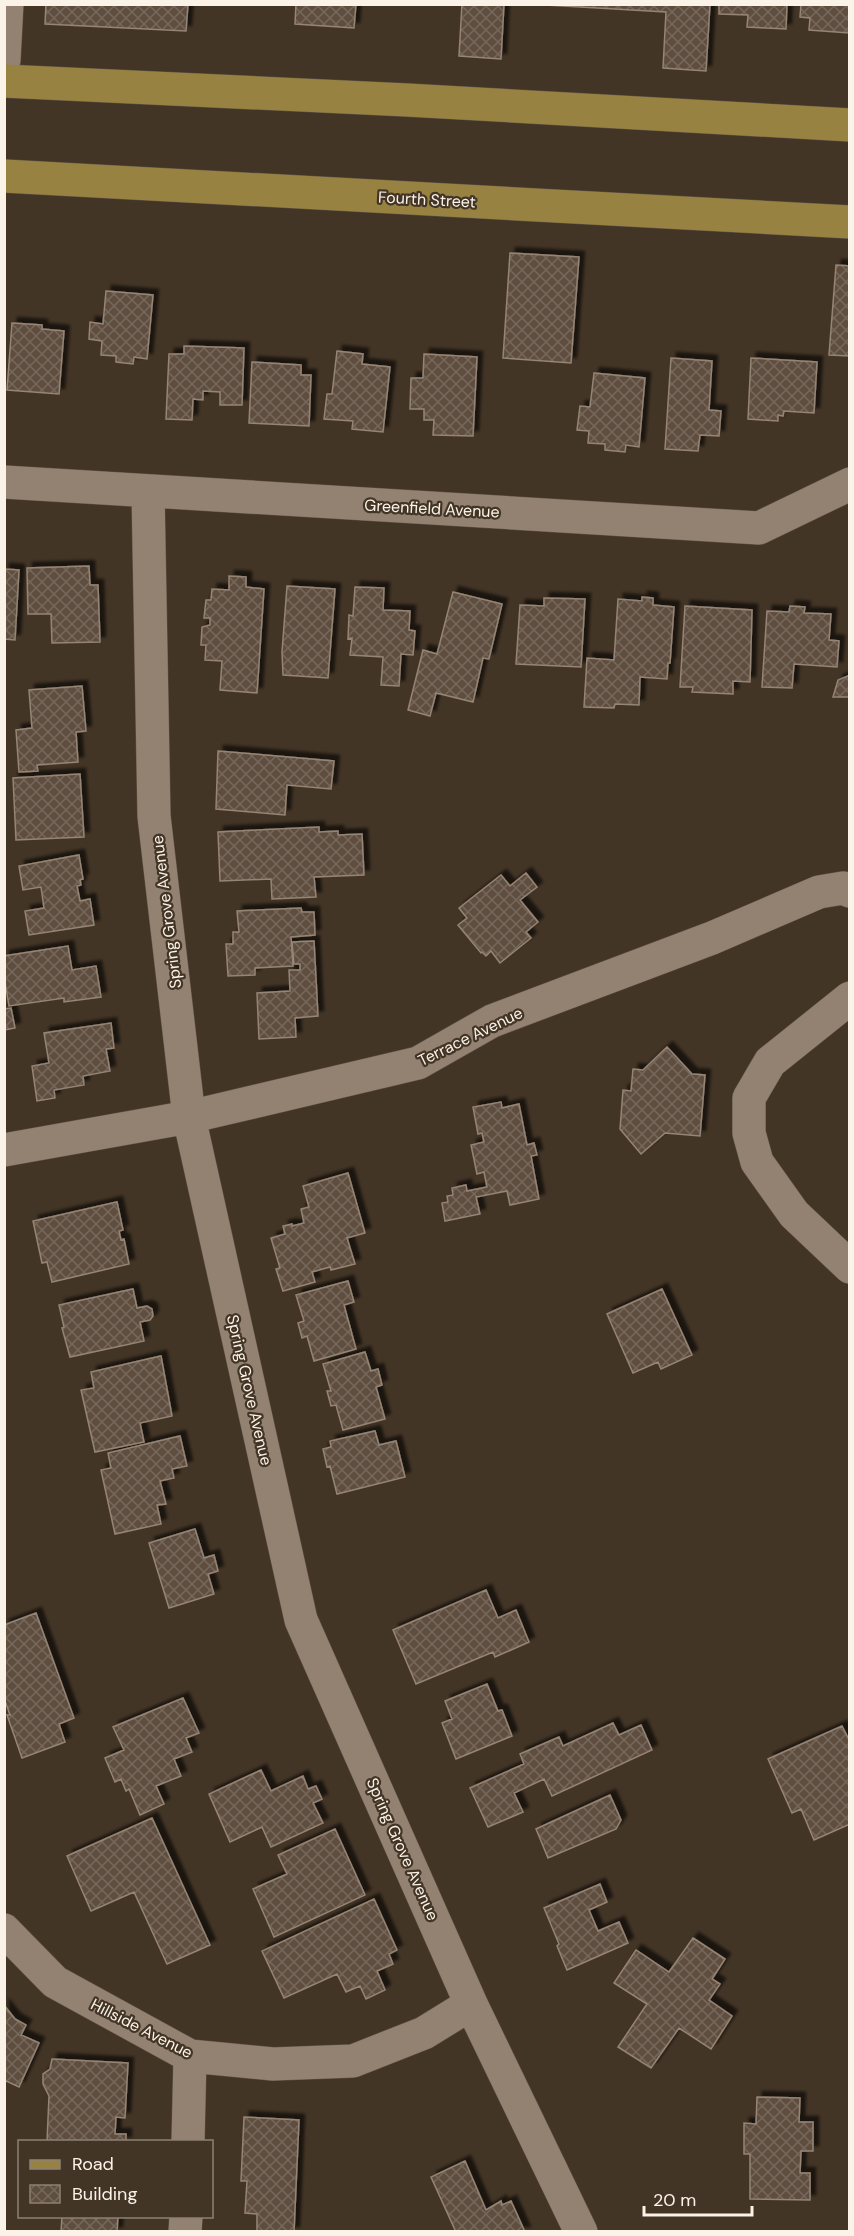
<svg xmlns="http://www.w3.org/2000/svg" width="854" height="2236" font-family="'DM Sans',sans-serif">
	<style>
		.building { fill: url(#building-cross-hatch); stroke: #968474; stroke-width: 1.5; filter: url(#shadow) }
		.lines { fill: none; stroke-linecap: round; stroke-linejoin: round }
		.minor-casing { stroke: #605447; stroke-width: 34 }
		.major-casing { stroke: #605447; stroke-width: 34 }
		.minor { stroke: #938271; stroke-width: 33 }
		.major { stroke: #988242; stroke-width: 33 }
		.labels { text-anchor: middle; stroke-width: 4.5; stroke-linejoin: round; paint-order: stroke }
		.street-label { font-size: 16px; fill: #fbf2e8; stroke: #433526 }
	</style>
	<defs>
		<pattern id="building-cross-hatch" width="8" height="8" patternUnits="userSpaceOnUse" patternTransform="scale(1.5)"><rect width="8" height="8" fill="#5e4e3f"/><path d="M0 0l8 8M0 8l8-8" fill="none" stroke="#76685b"/></pattern>
		<filter id="shadow"><feDropShadow dx="5.5" dy="-5.5" stdDeviation="1.5" flood-color="#0009"/></filter>
	</defs>
	<rect width="100%" height="100%" fill="#433526"/>
	<!-- building -->
	<path class="building" d="M46,4H188L186,31L45,24Z
		M296,4H356L354,28L295,24Z
		M462,4H504L501,59L459,56Z
		M528,4H710L706,71L663,68L666,12Z
		M719,4H787L786,29L747,27L748,15L719,14Z
		M801,4H850L849,33L809,30L810,18L800,17Z
		M510,253L579,257L571,363L503,358Z
		M836,265L850,266V356L829,355Z
		M106,291L153,295L147,359L134,357L133,364L116,362V356L101,355L102,341L89,339L90,322L103,324Z
		M12,323L42,325V329L64,331L59,394L7,390Z
		M184,346L244,348L242,405H220V392L203,391V400L193,399L192,420L166,419L169,354H184Z
		M337,351L363,354L362,364L390,367L383,432L352,429L353,421L324,419L327,394H332Z
		M424,354L477,357L473,436L433,435L434,420H424V409H410L411,378H423Z
		M671,358L712,361L709,410L721,411L719,436L700,435L698,451L665,449Z
		M751,358L817,362L814,413L784,411L783,416L778,415V421L748,419Z
		M252,362L301,365V375H311L309,426L249,423Z
		M594,373L645,378L639,447L626,445L625,452L605,450V444L588,443L589,431L577,430L580,406L590,407Z
		M89,566L90,585H98L100,642L52,643L51,614H28L27,568Z
		M4,569L19,570L15,640L4,639Z
		M229,576L246,577V587L264,589L257,693L220,690L222,661L205,660L206,645H201L202,627L210,625V618H204L206,600H211L212,589L229,590Z
		M287,586L335,589L328,678L283,675L282,652Z
		M355,587L384,588L383,610L410,611L409,630L415,631L413,655L401,654L399,686L381,685L383,657L350,655L352,638L348,639L349,615L353,616Z
		M453,592L502,604L489,659L483,658L473,702L436,693L430,716L408,710L423,650L437,654Z
		M642,597L653,598V605L674,607L670,663H668L667,679L640,677L639,705L615,704L614,708L584,707L587,658L614,660L618,599L642,601Z
		M544,598L585,599L581,667L516,664L520,605L544,606Z
		M685,606L752,610L750,682L733,681V694L692,692L693,687H680Z
		M790,606L805,607L804,613L831,614L829,640L839,641L837,667L794,664L792,688L762,687L767,611L789,612Z
		M850,675V697H833L838,680Z
		M82,686L86,731L76,732L78,762L37,765L38,771L19,772L16,730L32,728L29,690Z
		M218,751L334,761L331,789L287,785L285,815L216,809Z
		M80,774L84,837L16,840L13,778Z
		M319,827V832L338,831V835L362,834L364,875L314,877L316,897L272,899L271,879L220,881L218,832Z
		M79,855L83,879L80,880L81,885L77,886L80,901L90,899L94,925L29,935L25,911L44,908L41,887L23,890L19,866Z
		M526,873L537,887L520,900L538,922L526,932L531,938L500,963L491,951L486,956L482,952L481,953L458,925L467,918L459,908L501,875L510,886Z
		M301,908L302,912H314L315,935L291,937L293,966L255,968V975L228,976L226,944H233V932H239L237,911Z
		M314,941L318,1016L295,1018L296,1037L259,1039L257,993L290,991L289,970H300V964H294L292,942Z
		M68,946L72,970L96,966L101,997L64,1002V998L9,1006L4,976V956Z
		M11,1008L15,1028L4,1030V1009Z
		M111,1023L114,1048L106,1049L110,1071L83,1076L84,1085L54,1090L55,1098L37,1101L32,1066L49,1063L44,1033Z
		M667,1047L692,1074L705,1075L700,1136L665,1133L641,1154L620,1129L623,1090L631,1091L633,1069L643,1070Z
		M501,1102L502,1108L519,1104L527,1145L534,1143L537,1155L531,1156L539,1199L510,1205L507,1191L476,1197L480,1214L445,1221L442,1203L448,1202L447,1196L453,1195L452,1188L466,1185L467,1191L487,1187L484,1172L477,1174L471,1145L484,1142L482,1133L478,1134L473,1107Z
		M348,1173L365,1233L347,1238L355,1264L331,1270L330,1267L312,1272L315,1282L283,1291L276,1269L280,1268L271,1238L285,1234L283,1226L292,1224V1226L304,1223L301,1209L309,1207L303,1186Z
		M117,1202L123,1230L119,1231L121,1240L124,1239L129,1264L52,1282L47,1262L42,1263L33,1221Z
		M348,1281L354,1302L344,1305L356,1349L314,1361L307,1336L302,1338L298,1323L304,1321L296,1295Z
		M133,1289L137,1308L147,1306L152,1309L153,1316L150,1320L140,1322L144,1341L70,1357L62,1328L64,1327L59,1305Z
		M662,1289L692,1355L661,1369L658,1362L633,1373L607,1314Z
		M365,1352L371,1371L378,1369L382,1385L376,1387L385,1419L343,1430L336,1405L331,1406L327,1391H331L323,1364Z
		M161,1356L172,1416L140,1423L144,1442L95,1452L81,1390L94,1388L91,1372Z
		M375,1431L379,1445L396,1441L405,1477L337,1494L330,1466L327,1467L323,1449L331,1447L330,1441Z
		M180,1436L187,1466L172,1469L174,1478L160,1481L166,1504L157,1505L161,1524L115,1534L101,1470L111,1468L108,1453Z
		M195,1529L204,1558L214,1555L218,1571L208,1574L214,1594L169,1608L149,1543Z
		M486,1590L498,1618L516,1610L529,1642L495,1657L493,1652L416,1684L393,1630Z
		M36,1613L74,1718L59,1724L65,1742L22,1758L7,1715H10L4,1698V1625Z
		M487,1684L498,1711L502,1710L512,1736L456,1759L442,1723L452,1719L445,1701Z
		M183,1698L199,1733L186,1738L192,1752L174,1759L181,1776L156,1786L164,1804L140,1815L129,1789L126,1791L121,1779L115,1782L105,1758L124,1750L113,1727Z
		M613,1723L619,1735L641,1725L652,1750L552,1796L544,1779L514,1793L523,1812L488,1827L470,1788L524,1764L520,1754L559,1737L563,1746Z
		M842,1726L850,1742V1824L814,1840L801,1809L792,1813L768,1759Z
		M261,1770L271,1791L303,1776L308,1789L316,1786L322,1799L313,1803L323,1823L271,1847L262,1827L230,1842L209,1794Z
		M610,1795L621,1820L616,1829L548,1858L536,1829Z
		M152,1818L210,1945L167,1964L134,1892L91,1911L67,1856Z
		M335,1829L365,1895L274,1937L253,1889L287,1874L278,1855Z
		M600,1884L607,1902L589,1910L598,1931L619,1922L628,1943L567,1970L557,1946L559,1944L544,1908Z
		M374,1899L397,1950L389,1954L393,1964L377,1971L385,1990L366,1999L360,1986L346,1992L337,1974L284,1998L262,1951Z
		M693,1938L725,1959L712,1979L720,1984L709,2000L732,2016L711,2049L679,2028L651,2068L618,2047L647,2004L614,1983L636,1950L669,1972Z
		M4,2005L15,2019L26,2025L21,2035L39,2043L19,2087L4,2080Z
		M52,2059L128,2063L125,2118L116,2117L115,2134H126V2142H47L49,2096L43,2084V2074L50,2069Z
		M757,2097L800,2098L799,2122H813V2151H801L800,2173H810V2200L750,2199V2154H744V2123L756,2124Z
		M244,2117L299,2120L294,2232H257V2214L245,2213L247,2181H241Z
		M465,2161L486,2210L501,2201L502,2205L511,2201L525,2232H456L431,2177Z
		M62,2216H118L117,2232H61Z"/>
	<g class="lines">
		<defs>
			<path id="minor" d="M4,60L7,4
				M4,482L759,528L850,484
				M148,491L154,816L189,1117L301,1620L471,2004L581,2232
				M850,998L770,1062L749,1098V1133L757,1162L794,1214L850,1267
				M4,1150L189,1117L418,1063L492,1021L712,938L819,892L843,888L850,891
				M4,1930L55,1982L190,2056L273,2064L353,2061L424,2033L471,2004
				M188,2142L190,2056
				M185,2232L186,2216"/>
			<path id="major" d="M4,81L407,100L850,125
				M4,176L850,222"/>
		</defs>
		<!-- minor casing -->
		<use href="#minor" class="minor-casing"/>
		<!-- major casing -->
		<use href="#major" class="major-casing"/>
		<!-- minor -->
		<use href="#minor" class="minor"/>
		<!-- major -->
		<use href="#major" class="major"/>
	</g>
	<g class="labels">
		<!-- street labels -->
		<g class="street-label">
			<text transform="translate(427 199) rotate(3)" y="6">Fourth Street</text>
			<text transform="translate(432 508) rotate(3)" y="6">Greenfield Avenue</text>
			<text transform="translate(166 912) rotate(-97)" y="6">Spring Grove Avenue</text>
			<text transform="translate(470 1036) rotate(-26)" y="6">Terrace Avenue</text>
			<text transform="translate(250 1390) rotate(77)" y="6">Spring Grove Avenue</text>
			<text transform="translate(403 1849) rotate(66)" y="6">Spring Grove Avenue</text>
			<text transform="translate(142 2028) rotate(27)" y="6">Hillside Avenue</text>
		</g>
	</g>
	<!-- border -->
	<rect width="854" height="2236" fill="none" stroke="#fbf2e8" stroke-width="12"/>
	<!-- legend -->
	<rect x="18" y="2140" width="195" height="78" fill="#433526" stroke="#8d8174" stroke-width="1.5"/>
	<rect x="30" y="2160" width="30" height="9" fill="#988242" stroke="#8d8174" stroke-width="1.5"/>
	<text x="72" y="2170" font-size="18" fill="#fbf2e8">Road</text>
	<rect x="30" y="2185" width="30" height="18" fill="url(#building-cross-hatch)" stroke="#8d8174" stroke-width="1.5"/>
	<text x="72" y="2200" font-size="18" fill="#fbf2e8">Building</text>
	<!-- scale -->
	<path d="M644 2206v9h108v-9" fill="none" stroke="#fbf2e8" stroke-width="3"/>
	<text x="653" y="2206" font-size="18" fill="#fbf2e8" stroke="#433526" stroke-width="4.5" paint-order="stroke">20 m</text>
</svg>
